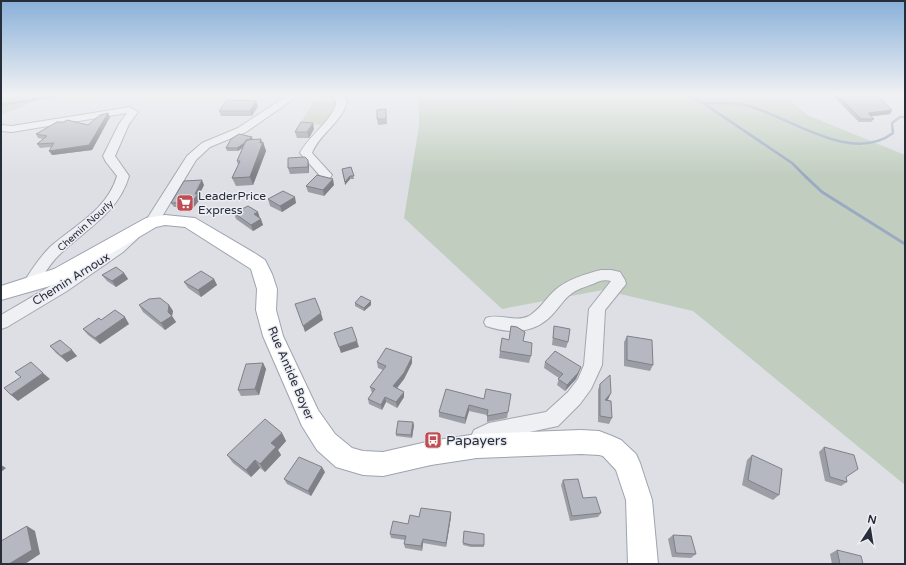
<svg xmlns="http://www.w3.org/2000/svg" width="906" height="565" font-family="'Varela Round',sans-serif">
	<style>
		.green { fill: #c1cebf }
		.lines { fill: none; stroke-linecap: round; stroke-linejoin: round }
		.stream-far1 { stroke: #9baac2; stroke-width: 2.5 }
		.stream { stroke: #9baac2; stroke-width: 3 }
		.minor-casing { stroke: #a3a6ae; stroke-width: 2 }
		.major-casing { stroke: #9ea3b0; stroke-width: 2 }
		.minor { fill: #eff0f4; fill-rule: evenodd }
		.major { fill: #fff; fill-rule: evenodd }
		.wall { fill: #9c9ea6 }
		.shaded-wall { fill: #7f8187 }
		.building { fill: #b5b8c1; stroke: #7f8187 }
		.labels { text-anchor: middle; stroke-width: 3; stroke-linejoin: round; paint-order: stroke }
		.far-street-label { font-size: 10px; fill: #282d3a; stroke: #eceef3 }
		.poi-label { font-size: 12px; fill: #282d3a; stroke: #eceef3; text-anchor: start }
		.street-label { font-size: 12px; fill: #282d3a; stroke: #eceef3 }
		.near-poi-label { font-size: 14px; fill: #282d3a; stroke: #eceef3; text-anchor: start }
	</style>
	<rect width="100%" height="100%" fill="#dddfe5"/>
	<!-- green -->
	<path class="green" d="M1,95H50L1,115Z
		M419,95H784L807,115L905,155V485L693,311L603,290L502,309L404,218L419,126Z
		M314,101L339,102L326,125L300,124Z"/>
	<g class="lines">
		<!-- stream-far1 -->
		<path class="stream-far1" d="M688,95L703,103L792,163L807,178
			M703,103C717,103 732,102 746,105C788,116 851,165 893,133L892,123L900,117H905
			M1,105L61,95"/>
		<!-- stream -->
		<path class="stream" d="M806,177L822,192L905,244"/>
		<defs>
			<path id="minor" d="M288,95H299L246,132L210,147L196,160L157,225L152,226L147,225L145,222L187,156L202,143L238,128Z
				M330,95H342L346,99L347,103C340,124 320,133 312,153L332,175L330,178H322L300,153C308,136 338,116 336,100Z
				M130,107L138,112L129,124L115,156L129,176C118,214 84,230 58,256C49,265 42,277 35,289L30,290L25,289L22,285C30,272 39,258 50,247C75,225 107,210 117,176L106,162L103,156L119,124L127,113L12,132L1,131V125L12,126Z
				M131,233L136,235L138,238L123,252L67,291L7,327L1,329V315C32,297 63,279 93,259C102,253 123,236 131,233Z
				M601,270H611L620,272L625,280L626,284L605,310L602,365L591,389L580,404L558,426L492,440L488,442L484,453L477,455L470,453L467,446L474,430L489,423L546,412L568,392L578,379L584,365L589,309L611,281C604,279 599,281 593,284C585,287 577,289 571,294C563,300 559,308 552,315C534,334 510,334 486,326L484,322L486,318C500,313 515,323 529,316C539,310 545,300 553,292C565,280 585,274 601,270Z"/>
			<path id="major" d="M165,215L195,218L256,254L265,260L272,274L277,289L276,310L283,336L318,410L335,434L352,448L363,451L383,452L431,441L477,434L581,430L599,431L612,436L621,440L636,454L640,463L652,500L658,564H628L626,500L616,470L603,456L599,455L581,454L477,458L431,465L383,476L363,475L336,467L317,450L302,426L263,336L256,310L257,289L251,269L185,227L165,225L156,227L68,279L50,286L1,300V286L54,269L146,218Z"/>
		</defs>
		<!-- minor casing -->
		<use href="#minor" class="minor-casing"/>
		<!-- major casing -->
		<use href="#major" class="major-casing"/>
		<!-- minor -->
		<use href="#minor" class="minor"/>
		<!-- major -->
		<use href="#major" class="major"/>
	</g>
	<!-- wall -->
	<path class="wall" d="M832,95H876L892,110L890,114L871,116L874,119L871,122H859Z
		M258,106L252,116H221L219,111Z
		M386,109L387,124L378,125L377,119Z
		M108,113L110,117L92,150L52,155L51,147L40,148L37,144L43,139L38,138L36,134L64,122L88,125Z
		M313,123L314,129L309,138H297L295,132Z
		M261,139L262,143L263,142L266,151L253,185L236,186L232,178L238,165L237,161L243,147L238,151H227L226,148L253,140Z
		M309,166V173L290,174L288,168Z
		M351,167L354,179H350L345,185L342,169Z
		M204,185L199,195L200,199L194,207H174L171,203Z
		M334,185L324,196L308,192L306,186Z
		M268,199L296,203L282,212L270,206Z
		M234,213L260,218L263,225L253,231L236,219Z
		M124,273L128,279L116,287L107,281L102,275Z
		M214,279L217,285L201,297L188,288L184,282Z
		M371,301V305L364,311L355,306V303Z
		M139,305H169L173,311L172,316L176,322L165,330L143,312Z
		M101,320L129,324L100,344L88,335L83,329Z
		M554,326L568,342L566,348L552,345Z
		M627,336L653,365L650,371L624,366V342Z
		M523,341L531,356L529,363L499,358L500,351Z
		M50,346L77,356L67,362L56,353Z
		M377,362L412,363L404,379L397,388L404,397L397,408L386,402L382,410L369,404L368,399L372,393L370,387L383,370L378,368Z
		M545,362L579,373L576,379L565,391L557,385L559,378L544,368Z
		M263,363L266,369L259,395L241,396L238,390Z
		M600,384L611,393L608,400L612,418L609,424L598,422V390Z
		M511,394L507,418L487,422V415L469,411L465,424L439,417V412L484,399Z
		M414,425L412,438L396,436V434Z
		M282,433L286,441L278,450L281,455L265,472L260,468L251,477L233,463L227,455Z
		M824,447L847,482L841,486L825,481L819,452Z
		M752,455L779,495L773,500L742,485L747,460Z
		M325,472L311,496L287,484L284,479Z
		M563,480L601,513L598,517L570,521L561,485Z
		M451,512V517L446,547L423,543L422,551L405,548L404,544L405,540L391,538L390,534L419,517Z
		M464,531L484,545V547H471L463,545Z
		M673,535L696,554L691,558L672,557L668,539Z
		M837,550L863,564H832L830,554Z"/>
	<!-- shaded-wall -->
	<path class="shaded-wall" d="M256,101L258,106L252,116L250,111Z
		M892,110L890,114L866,117L868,113Z
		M108,113L110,117L92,150L52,155L49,151Z
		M313,123L314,129L309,138L307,132Z
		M252,137L253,140L238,151L237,148Z
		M261,139L262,144L263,142L266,151L253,185L250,177Z
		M308,160L309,166V173L308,167Z
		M350,176V179L345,185V182Z
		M333,179L334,185L324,196L323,190Z
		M202,180L204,185L199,195L200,199L194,207L192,202L195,194Z
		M295,197L296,203L282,212L280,206Z
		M258,212L260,218L256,220L254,214Z
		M261,219L263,225L253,231L251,225Z
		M124,273L128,279L116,287L112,281Z
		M214,279L217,285L201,297L198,290Z
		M371,301V305L364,311V308Z
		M169,305L173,311L172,316L176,322L165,330L161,323L168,312Z
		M321,313L323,320L305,332L303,326Z
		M125,317L129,324L100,344L95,338Z
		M357,341L359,347L341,353L339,347Z
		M72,350L77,356L67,362L61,356Z
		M412,357V363L404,379L394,392L393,386Z
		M263,363L266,369L259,395L255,389Z
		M581,367L576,379L565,391L567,385Z
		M43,373L50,379L18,401L11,395Z
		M404,392V397L397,408L396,402Z
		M611,393L608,399L602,406L605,400Z
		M385,397L386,402L382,410L381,405Z
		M469,405V411L465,424V418Z
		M413,422L414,425L412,438L411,435Z
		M282,433L286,441L278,450L281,455L265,472L260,464L271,443Z
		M255,460L260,468L251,477L246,470Z
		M1,465L6,468L1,472Z
		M322,467L325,472L311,496L308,491Z
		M451,512V517L446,547V543Z
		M27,526L35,531L40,554L25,564H9Z
		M423,539V543L422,551L421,546Z"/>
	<!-- building -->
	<path class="building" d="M837,95H876L892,110L868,113L874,119H861Z
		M227,100L256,101L250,111H219Z
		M386,109V119H377V110Z
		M108,113L89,145L49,151L54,143L37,144L47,136L36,134L57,122H64L67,120L88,125L100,115Z
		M301,122L313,123L307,132H295Z
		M239,134L252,137L248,140H246V142L237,148H226L231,139Z
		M261,139L260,143L263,142L250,177L232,178L240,161H237L246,140Z
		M305,157L308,160V167L288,168V158Z
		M351,167L354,176H350L345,182L342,169Z
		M317,175L333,179L323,190L306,186Z
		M202,180L195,194H198L192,202L171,203L184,181Z
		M283,191L295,197L280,206L268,199Z
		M248,206L258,212L254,214L261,219L251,225L234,213Z
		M116,267L124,273L112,281L102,275Z
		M201,271L214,279L198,290L184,282Z
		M361,296L371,301L364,308L355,303Z
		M160,298L169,305L168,312L172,316L161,323L139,305L149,299Z
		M315,298L321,313L303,326L295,304Z
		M115,310L125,317L95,338L83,329L99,318L101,320Z
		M511,326L517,327L525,332L523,341L532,343L531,356L500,351L502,338L509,340Z
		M554,326L570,329L568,342L553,338Z
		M352,327L357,341L339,347L334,333Z
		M627,336L652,340L653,365L627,360Z
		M60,340L72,350L61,356L50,346Z
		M386,348L412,357L404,373L393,386L404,392L396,402L385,397L381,405L368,399L375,389L370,387L386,366L377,362Z
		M555,351L581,367L578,373L567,385L558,379L563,374L545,362Z
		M31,362L43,373L11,395L4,388L21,377L15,372Z
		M263,363L255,389L238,390L246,364Z
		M610,375L611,393L605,400L611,401L612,418L600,416V384Z
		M446,389L484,399L486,389L511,394L508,412L487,416L488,410L469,405L465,418L439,412Z
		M265,419L282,433L271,443L276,447L260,464L255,460L246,470L227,455Z
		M398,421L413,422L411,435L396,434Z
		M824,447L854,455L858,469L846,477L847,482L830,477Z
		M752,455L782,469L779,495L748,480Z
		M299,457L322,467L308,491L284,479Z
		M578,479L583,498L596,497L601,513L572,516L563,480Z
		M421,508L451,512L446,543L423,539L421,546L404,544L406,536L390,534L393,521L408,524L410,515L419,517Z
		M27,526L32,550L9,564H1V541Z
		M464,531L484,534V545H471L463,543Z
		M673,535L691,536L696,554L676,553Z
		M837,550L861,556L863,564H840Z"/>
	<!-- sky -->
	<linearGradient id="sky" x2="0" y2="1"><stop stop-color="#89b0d9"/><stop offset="0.54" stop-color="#f0f1f3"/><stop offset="1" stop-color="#f0f1f3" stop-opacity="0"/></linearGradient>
	<rect width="906" height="175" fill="url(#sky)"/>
	<!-- icons -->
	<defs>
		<symbol id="supermarket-square" viewBox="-11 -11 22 22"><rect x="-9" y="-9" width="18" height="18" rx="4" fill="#bf4d53" stroke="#eceef3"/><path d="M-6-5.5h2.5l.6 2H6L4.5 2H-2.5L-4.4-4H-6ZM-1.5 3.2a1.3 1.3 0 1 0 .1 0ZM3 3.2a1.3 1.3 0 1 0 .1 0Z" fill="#fff"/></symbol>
		<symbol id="bus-square" viewBox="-11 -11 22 22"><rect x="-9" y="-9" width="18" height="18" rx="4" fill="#bf4d53" stroke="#eceef3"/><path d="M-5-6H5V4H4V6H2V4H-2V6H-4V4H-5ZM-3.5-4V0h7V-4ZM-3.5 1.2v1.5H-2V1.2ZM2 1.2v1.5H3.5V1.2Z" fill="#fff"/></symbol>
	</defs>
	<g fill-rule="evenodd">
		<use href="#supermarket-square" x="175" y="193" width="20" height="20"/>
		<use href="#bus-square" x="423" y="430" width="20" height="20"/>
	</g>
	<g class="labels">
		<!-- far-street labels -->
		<g class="far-street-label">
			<text transform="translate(85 225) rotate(-42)" y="4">Chemin Nourly</text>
		</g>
		<!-- poi labels -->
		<g class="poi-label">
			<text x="198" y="200">LeaderPrice<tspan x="198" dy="14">Express</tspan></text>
		</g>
		<!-- street labels -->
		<g class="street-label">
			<text transform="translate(71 279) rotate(-32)" y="4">Chemin Arnoux</text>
			<text transform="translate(291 373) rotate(67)" y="4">Rue Antide Boyer</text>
		</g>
		<!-- near-poi labels -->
		<g class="near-poi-label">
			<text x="446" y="445">Papayers</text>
		</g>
	</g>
	<!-- border -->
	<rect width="906" height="565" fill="none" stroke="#282d3a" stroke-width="4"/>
	<!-- north arrow -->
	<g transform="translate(870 529) rotate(12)" stroke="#eceef3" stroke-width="3" paint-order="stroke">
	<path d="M0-3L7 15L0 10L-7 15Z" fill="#282d3a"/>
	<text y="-6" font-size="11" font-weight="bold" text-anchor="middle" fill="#282d3a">N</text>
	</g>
</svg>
